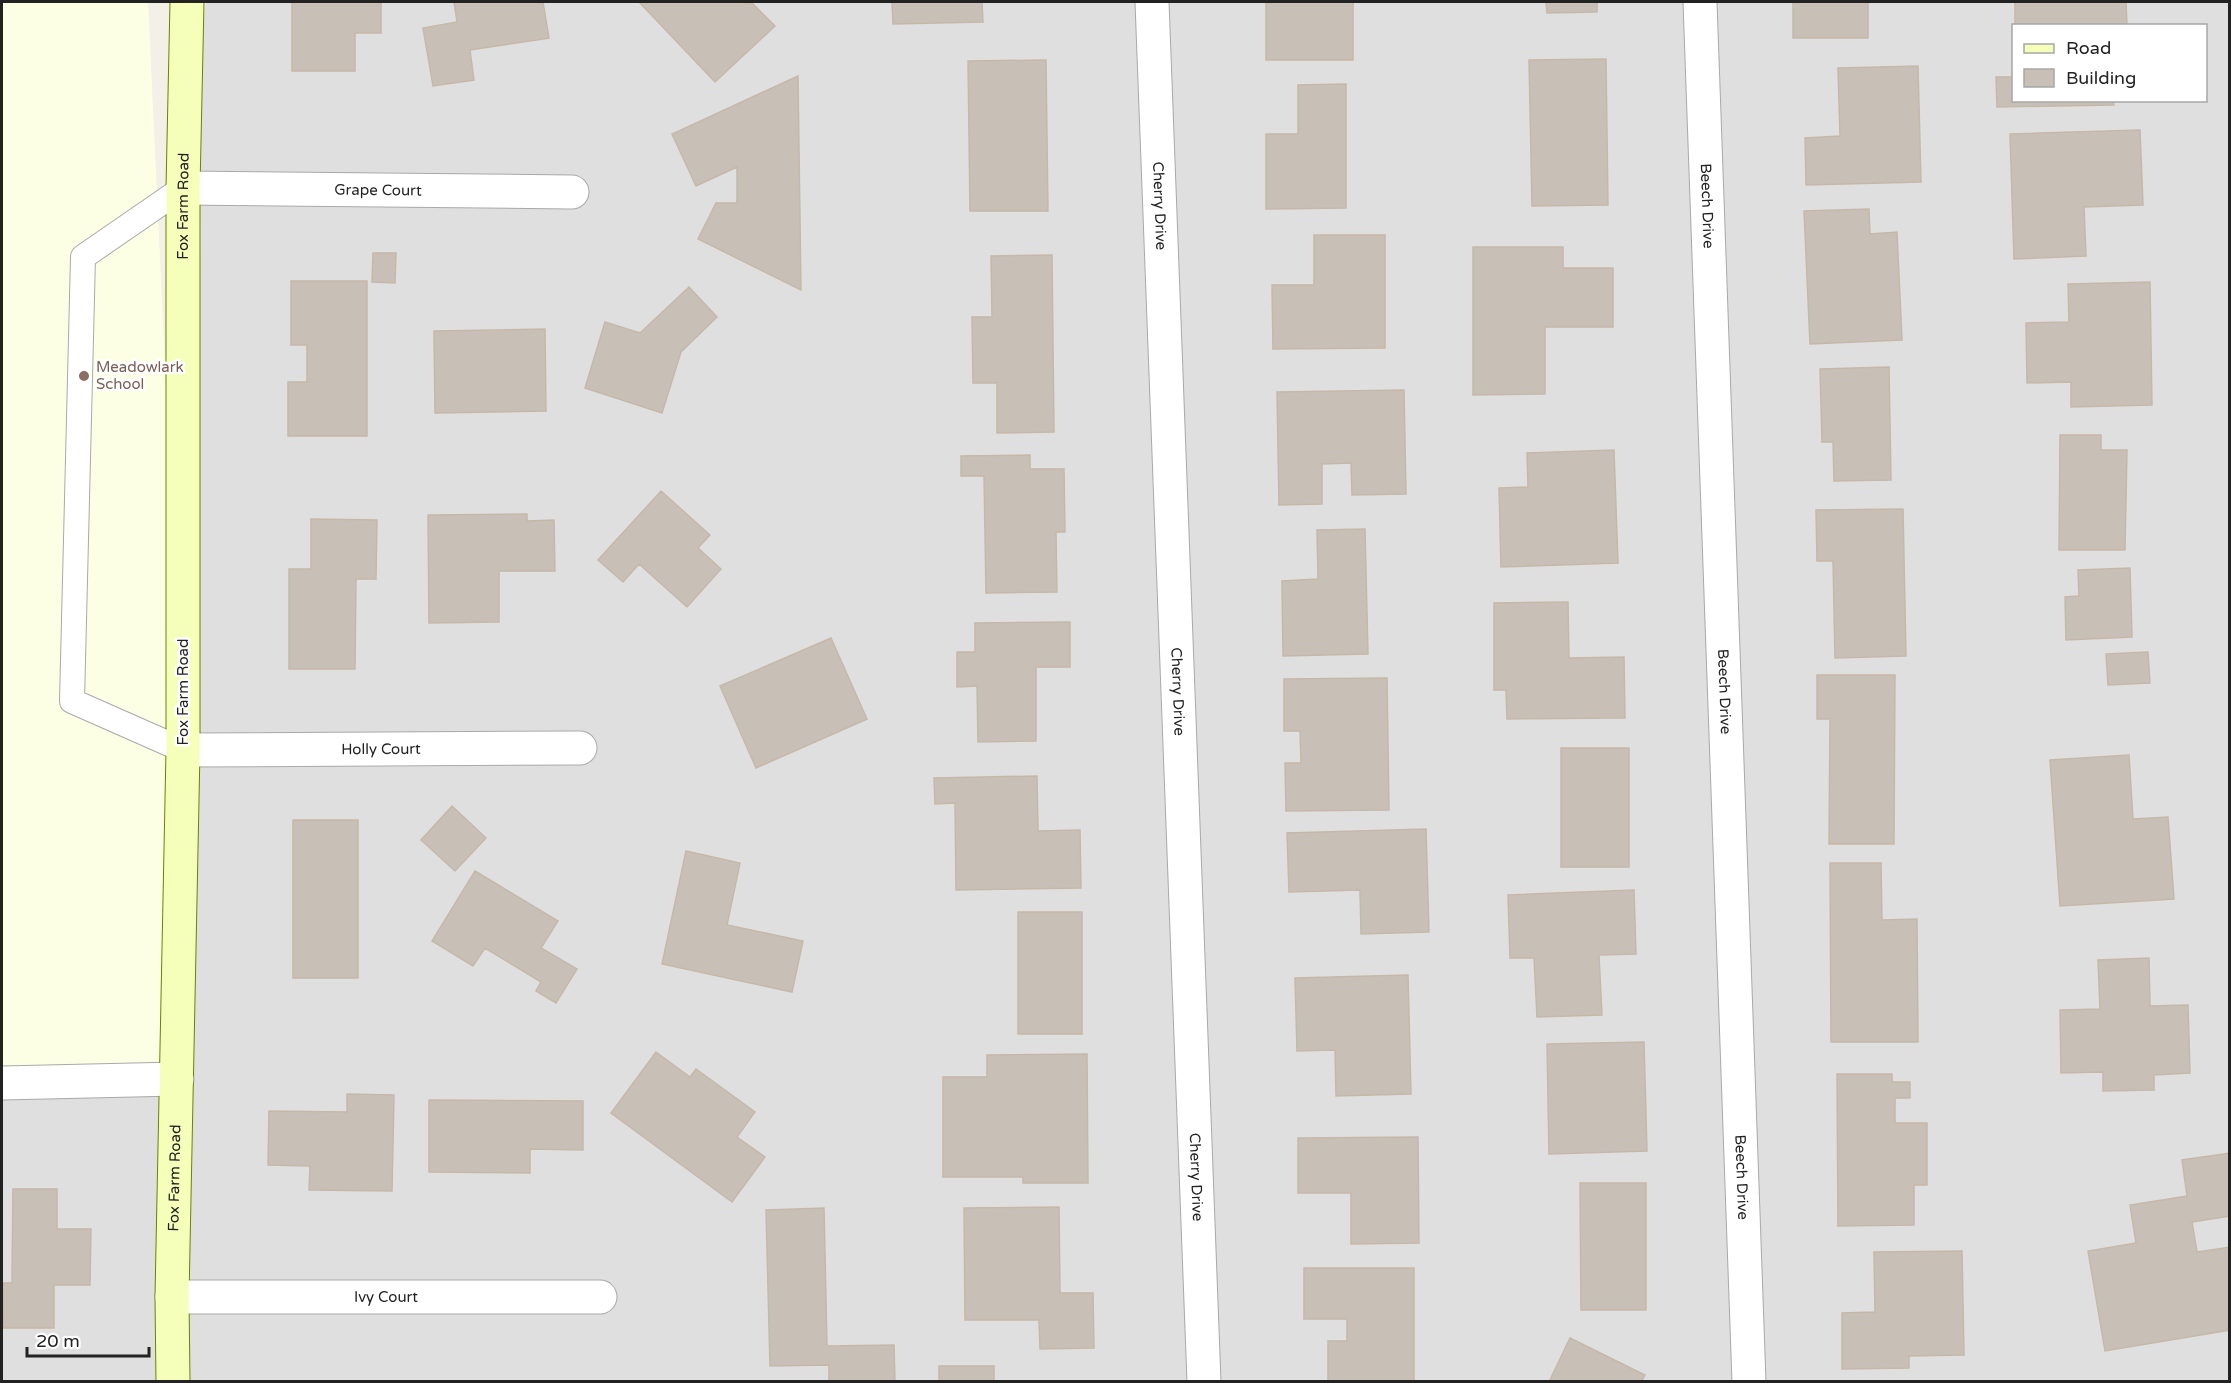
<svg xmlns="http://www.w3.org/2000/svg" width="2231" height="1383" font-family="'Varela Round',sans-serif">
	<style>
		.residential { fill: #e0dfdf; fill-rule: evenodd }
		.education { fill: #fdffe5 }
		.building { fill: #c8c0b7; stroke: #c6b8a9; stroke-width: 1.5 }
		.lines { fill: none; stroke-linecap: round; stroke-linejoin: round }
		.lane-casing { stroke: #a9a9a9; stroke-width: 26 }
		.street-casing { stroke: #a9a9a9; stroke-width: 35 }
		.secondary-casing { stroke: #6a8200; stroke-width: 35 }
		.lane { stroke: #fff; stroke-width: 24 }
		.street { stroke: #fff; stroke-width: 33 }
		.secondary { stroke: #f6ffba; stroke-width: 33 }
		.education-dot { fill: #8d6e63; stroke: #fff; stroke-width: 2 }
		.labels { text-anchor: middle; stroke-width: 5; stroke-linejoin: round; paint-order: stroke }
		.street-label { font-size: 15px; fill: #222; stroke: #fff }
		.education-label { font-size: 15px; fill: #785e54; stroke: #fff; text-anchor: start }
	</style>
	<rect width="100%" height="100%" fill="#f3f0e8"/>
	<!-- residential -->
	<path class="residential" d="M206,2H2229V1381H2V1083L176,1079L183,188ZM2014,26H2206V100H2014Z"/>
	<!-- education -->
	<path class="education" d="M2,2H148L183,750L177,1079L2,1083Z"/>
	<!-- building -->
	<path class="building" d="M292,2H381V33H355V71H292Z
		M454,2H543L549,38L470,50L474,80L433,86L423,28L457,22Z
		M639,2H751L775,26L715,82Z
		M892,2H982L983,22L893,24Z
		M1266,2H1353V60H1266Z
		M1546,2H1597V12L1547,13Z
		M1793,2H1868V38H1793Z
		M2015,2H2126L2127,26H2015Z
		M1606,59L1608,205L1532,206L1529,60Z
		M1046,60L1048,211H970L968,61Z
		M1918,66L1921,182L1806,185L1805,138L1840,136L1838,68Z
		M798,76L801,290L698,239L716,203H737V167L696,186L672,134Z
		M1996,77H2014V100H2113L2114,105L1997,107Z
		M1346,84V208L1266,209V134H1298V85Z
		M2140,130L2143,205L2084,207L2086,256L2014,259L2010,134Z
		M1869,209L1870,234L1897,232L1902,340L1810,344L1804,211Z
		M1314,235H1385V348L1273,349L1272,285H1314Z
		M1473,247H1563V268H1613V327H1545V394L1473,395Z
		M373,253H396L395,283L372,282Z
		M1052,255L1054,432L997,433V383H973L972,317H992L991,256Z
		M291,281H367V436H288V382H307V345H291Z
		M2150,282L2152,405L2071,407V382L2027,383L2026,323L2069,322L2068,284Z
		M689,287L717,317L681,352L662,413L585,388L605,322L640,333Z
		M545,329L546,411L435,413L434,331Z
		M1889,367L1891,480L1834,481L1833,442H1822L1820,369Z
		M1404,390L1406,494L1352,495L1351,463L1322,464V504L1279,505L1277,392Z
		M2060,435H2101V450H2127L2125,550H2059Z
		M1614,450L1618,563L1501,567L1499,488L1528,487L1527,453Z
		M1030,455V469H1064L1065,532H1056L1057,592L986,593L984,476H961V456Z
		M661,491L710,535L698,548L721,569L687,607L639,564L623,582L598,560Z
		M1903,509L1906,656L1835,658L1833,561H1817L1816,510Z
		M527,514V521L554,520L555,571H499V622L429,623L428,515Z
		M311,519L377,520L376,579H356L355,669H289V569H311Z
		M1365,529L1368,654L1283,656L1282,581L1318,579L1317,530Z
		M2130,568L2132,637L2066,640L2065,597L2079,596L2078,570Z
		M1568,602L1569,658L1624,657L1625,718L1507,719L1506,690H1494V603Z
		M1070,622V667H1036V741L978,742L977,686L957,687V652H975V623Z
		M831,638L867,719L756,768L720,686Z
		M2148,652L2150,683L2108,685L2106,654Z
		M1817,675H1895L1894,844H1829L1830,719H1817Z
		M1387,678L1389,810L1286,811L1285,763H1301L1300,731H1284V679Z
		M1561,748H1629V867H1561Z
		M2129,755L2133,819L2168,817L2174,899L2060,906L2050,760Z
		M1037,776L1038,831L1080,830L1081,888L956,890L955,803L935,804L934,778Z
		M452,806L486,838L455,871L421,840Z
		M293,820H358V978H293Z
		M1426,829L1429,932L1361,934L1360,890L1289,892L1287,833Z
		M686,851L740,863L727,925L803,941L792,992L662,964Z
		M1830,863H1881L1882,920L1917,919L1918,1042H1831Z
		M475,871L558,921L541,948L577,969L556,1003L536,991L541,982L485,948L473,966L432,941Z
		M1634,890L1636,954L1599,955L1602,1015L1537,1017L1534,958H1510L1508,895Z
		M1018,912H1082V1034H1018Z
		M2149,958L2150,1006L2188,1005L2190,1073L2154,1075V1090L2103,1091V1072L2061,1073L2060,1010L2100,1009L2098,960Z
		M1408,975L1411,1094L1336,1096L1335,1050L1297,1051L1295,978Z
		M1644,1042L1647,1151L1549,1154L1547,1044Z
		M656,1052L690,1077L696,1069L755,1112L737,1137L765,1157L732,1202L611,1113Z
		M1087,1054L1088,1183H1023V1177H943V1077H987V1055Z
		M1837,1074H1892V1082H1910V1098H1895V1123H1927V1185H1914V1225L1838,1226Z
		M347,1094L394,1095L392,1191L309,1190L310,1166L268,1165L269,1111L347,1112Z
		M429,1100L583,1101V1150L530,1149V1173L429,1172Z
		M1418,1137L1419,1243L1351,1244V1193H1298V1138Z
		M2230,1153V1216L2192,1222L2197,1252L2230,1247V1330L2105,1351L2088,1251L2136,1243L2130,1205L2187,1196L2182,1160Z
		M1580,1183H1646V1310H1581Z
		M13,1189H57V1229H91L90,1285H54V1328H3V1283H12Z
		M1059,1207L1060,1293H1093L1094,1348L1040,1349L1039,1320H965L964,1208Z
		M824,1208L827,1346L894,1345L895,1382H829V1365L770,1366L766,1210Z
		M1962,1251L1964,1355L1909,1356V1368L1842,1369V1313L1875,1312L1874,1252Z
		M1304,1268H1414V1382H1328V1341H1347V1319H1304Z
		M1570,1338L1645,1375L1641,1382H1549Z
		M939,1366H994V1382H939Z"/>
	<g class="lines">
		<defs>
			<path id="lane" d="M183,188L83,257L72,701L183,750"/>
			<g id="street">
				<path id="s1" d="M1152,2L1204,1382"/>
				<path id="s2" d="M1700,2L1749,1382"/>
				<path id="s3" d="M183,188L572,192"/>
				<path id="s4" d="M183,750L580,748"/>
				<path d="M2,1083L177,1079"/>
				<path id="s5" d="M172,1297H600"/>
			</g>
			<g id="secondary">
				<path id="s6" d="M173,1382L172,1297L183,750V188L187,2"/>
			</g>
		</defs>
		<!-- lane casing -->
		<use href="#lane" class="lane-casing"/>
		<!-- street casing -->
		<use href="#street" class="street-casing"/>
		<!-- secondary casing -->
		<use href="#secondary" class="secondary-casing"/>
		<!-- lane -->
		<use href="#lane" class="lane"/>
		<!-- street -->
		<use href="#street" class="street"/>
		<!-- secondary -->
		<use href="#secondary" class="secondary"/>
	</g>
	<!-- markers -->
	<circle class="education-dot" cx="84" cy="376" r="6"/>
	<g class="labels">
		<!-- street labels -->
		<g class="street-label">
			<text dy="5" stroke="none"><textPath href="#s3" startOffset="195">Grape Court</textPath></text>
			<text dy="5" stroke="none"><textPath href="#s6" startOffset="1176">Fox Farm Road</textPath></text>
			<text dy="5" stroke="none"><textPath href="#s1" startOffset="204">Cherry Drive</textPath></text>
			<text dy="5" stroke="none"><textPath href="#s2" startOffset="204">Beech Drive</textPath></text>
			<text transform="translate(183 692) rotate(-90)" y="5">Fox Farm Road</text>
			<text dy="5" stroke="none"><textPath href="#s1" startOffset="690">Cherry Drive</textPath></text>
			<text dy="5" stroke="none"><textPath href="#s2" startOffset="690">Beech Drive</textPath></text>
			<text dy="5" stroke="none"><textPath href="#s4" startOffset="198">Holly Court</textPath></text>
			<text dy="5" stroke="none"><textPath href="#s6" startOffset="204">Fox Farm Road</textPath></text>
			<text dy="5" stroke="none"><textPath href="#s1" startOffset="1176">Cherry Drive</textPath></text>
			<text dy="5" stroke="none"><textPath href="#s2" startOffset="1176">Beech Drive</textPath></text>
			<text dy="5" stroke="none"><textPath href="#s5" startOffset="214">Ivy Court</textPath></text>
		</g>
		<!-- education labels -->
		<g class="education-label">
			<text x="96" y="372">Meadowlark<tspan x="96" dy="17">School</tspan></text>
		</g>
	</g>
	<!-- border -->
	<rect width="2231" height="1383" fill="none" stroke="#222222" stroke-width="6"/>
	<!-- legend -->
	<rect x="2012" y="24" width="195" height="78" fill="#ffffff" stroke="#a7a7a7" stroke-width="1.5"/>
	<rect x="2024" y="44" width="30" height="9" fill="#f6ffba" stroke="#a7a7a7" stroke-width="1.5"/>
	<text x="2066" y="54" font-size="18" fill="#222222">Road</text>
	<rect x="2024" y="69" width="30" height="18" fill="#c8c0b7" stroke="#a7a7a7" stroke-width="1.5"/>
	<text x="2066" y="84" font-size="18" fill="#222222">Building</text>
	<!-- scale -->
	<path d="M27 1347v9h122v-9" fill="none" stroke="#222222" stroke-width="3"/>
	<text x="36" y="1347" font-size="18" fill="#222222" stroke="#ffffff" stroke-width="4.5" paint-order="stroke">20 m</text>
</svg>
